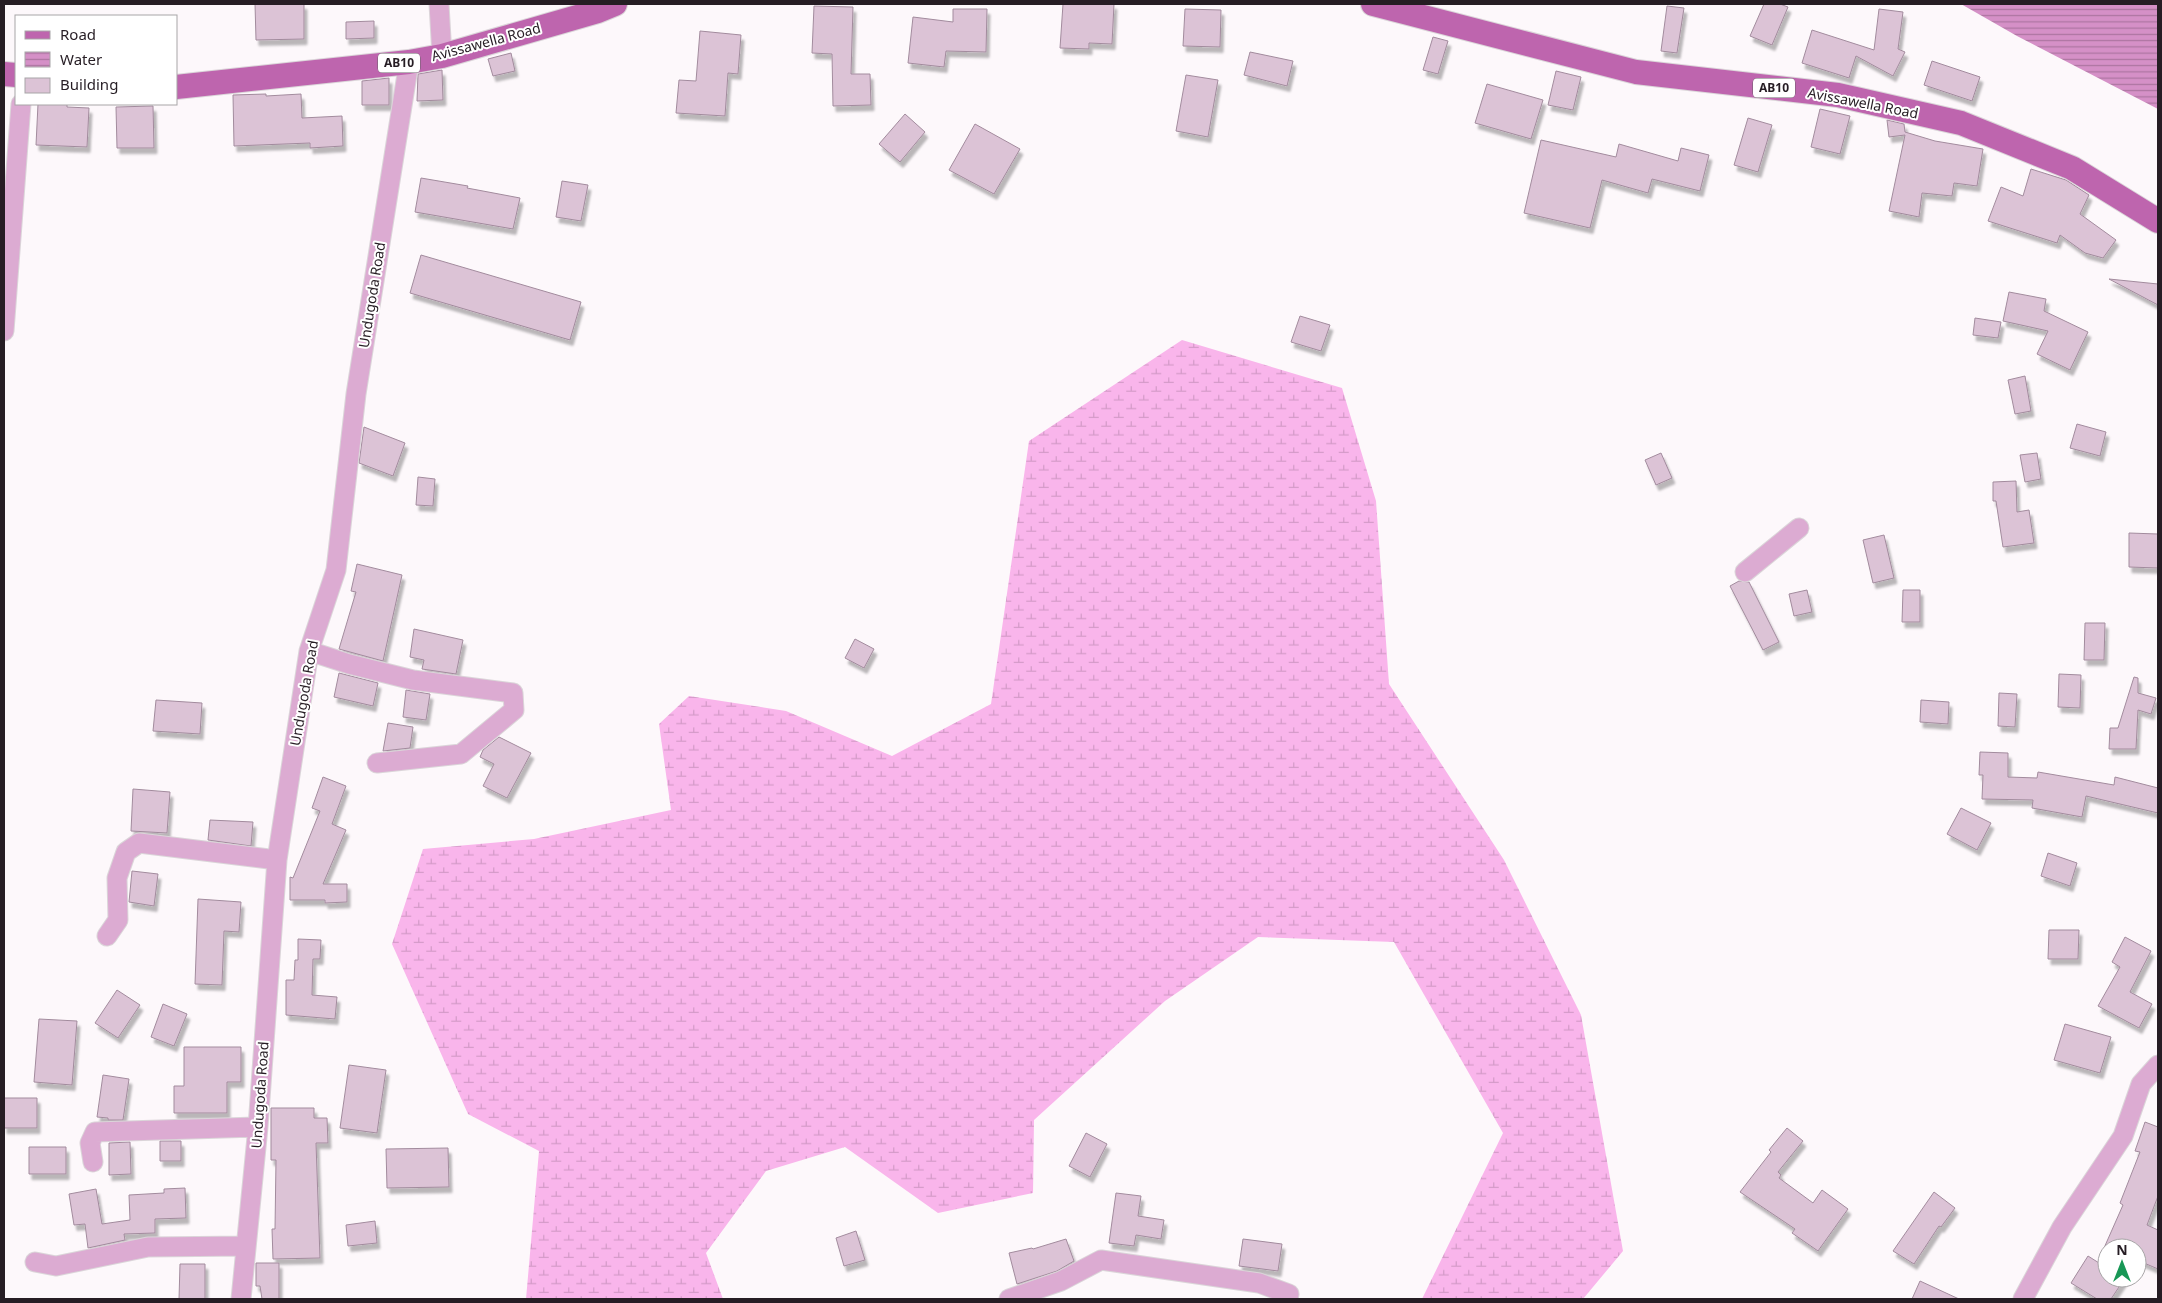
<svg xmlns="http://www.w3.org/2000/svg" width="2162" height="1303" font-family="'Noto Sans',sans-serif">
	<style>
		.wetland { fill: url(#wetland-marsh) }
		.water { fill: url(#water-rules) }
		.building { fill: #dcc3d6; stroke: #a28b9d; filter: url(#shadow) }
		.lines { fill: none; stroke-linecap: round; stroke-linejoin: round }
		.minor-casing { stroke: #dbd5d9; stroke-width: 21 }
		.major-casing { stroke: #dbd5d9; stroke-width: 26 }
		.minor { stroke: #dcabd2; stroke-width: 19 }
		.major { stroke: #be65ae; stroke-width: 24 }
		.labels { text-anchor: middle; stroke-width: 4; stroke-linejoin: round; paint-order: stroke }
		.shield { fill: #fff; stroke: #676166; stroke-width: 1 }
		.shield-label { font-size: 12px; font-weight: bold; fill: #261d24 }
		.street-label { font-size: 14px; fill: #261d24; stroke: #fff }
	</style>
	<defs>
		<pattern id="wetland-marsh" width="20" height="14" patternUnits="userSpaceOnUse" patternTransform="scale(1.25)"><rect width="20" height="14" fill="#f9b5eb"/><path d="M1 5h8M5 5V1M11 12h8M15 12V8" fill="none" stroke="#d59bc9"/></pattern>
		<pattern id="water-rules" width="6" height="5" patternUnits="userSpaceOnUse" patternTransform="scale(1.25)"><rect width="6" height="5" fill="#d590c7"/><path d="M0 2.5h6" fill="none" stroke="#ad75a1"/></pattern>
		<filter id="shadow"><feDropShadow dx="3" dy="5.5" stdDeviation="1" flood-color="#0004"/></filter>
	</defs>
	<rect width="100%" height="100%" fill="#fdf8fb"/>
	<!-- wetland -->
	<path class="wetland" d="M1182,340L1342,388L1376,501L1389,684L1504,860L1581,1015L1623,1251L1583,1299H1422L1503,1133L1394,942L1258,937L1165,1001L1034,1120L1033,1193L938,1213L845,1147L766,1171L706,1253L723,1299H526L539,1151L468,1114L392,944L423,849L534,839L671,810L659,724L689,696L786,711L892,756L991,704L1029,441Z"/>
	<!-- water -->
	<path class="water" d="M1961,4H2158V109L2017,36Z"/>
	<!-- building -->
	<path class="building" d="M255,4H304V39L256,40Z
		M1063,4H1114L1112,44L1089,43V49L1060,48Z
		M1764,4H1780L1788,7L1772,45L1750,36Z
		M814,6L853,7L851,74H870L871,105L833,106L832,54L812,53Z
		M1667,6L1684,8L1677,53L1661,51Z
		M953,9H987L986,52L946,51L944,67L908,63L913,17L953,22Z
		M1185,9L1221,10L1220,47L1183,46Z
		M1879,9L1903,12L1898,49L1905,52L1893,76L1856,56L1849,78L1802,63L1812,30L1874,50Z
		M374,21V38L346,39V22Z
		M700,31L741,35L738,74L728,73L725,116L676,113L679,80L696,81Z
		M1433,37L1448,41L1438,74L1423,70Z
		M1250,52L1293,61L1287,86L1244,75Z
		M511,53L515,71L493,76L488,59Z
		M1932,61L1980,77L1972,101L1924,85Z
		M442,70L443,100L417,101L418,74Z
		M1556,71L1581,77L1573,110L1548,105Z
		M1186,75L1218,80L1208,137L1176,131Z
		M389,78V105H362V81Z
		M1487,84L1543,100L1531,139L1475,123Z
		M266,94V96L301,94L302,118L342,116L343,146L310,148V143L234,146L233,95Z
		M38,104H67V107L89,108L87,147L36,145Z
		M153,106L154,148H117L116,107Z
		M1820,109L1850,116L1840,154L1811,147Z
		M905,114L925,132L900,162L879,144Z
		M1748,118L1772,125L1758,172L1734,165Z
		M1887,120L1904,124L1905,132L1935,141L1983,149L1977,186L1954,183L1952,196L1922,193L1919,217L1889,211L1905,135L1889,137Z
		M975,124L1020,149L994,194L949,170Z
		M1541,140L1616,157L1619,144L1678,161L1681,148L1709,155L1700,191L1652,179L1648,193L1602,180L1590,228L1524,213Z
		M2031,169L2066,180L2089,195L2080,214L2116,240L2103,258L2085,253L2060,235L2057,243L1988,221L2001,187L2023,196Z
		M421,178L468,186L467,188L520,198L513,229L415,212Z
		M562,181L588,185L581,221L556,217Z
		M421,255L581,302L570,340L410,293Z
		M2109,279L2158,284V305Z
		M2009,292L2046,299L2044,311L2088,332L2070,370L2037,354L2048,331L2003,321Z
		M1300,316L1330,325L1321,351L1291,342Z
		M1975,318L2001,322L1998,338L1973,335Z
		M2025,376L2031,411L2015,414L2008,380Z
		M2077,424L2106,432L2100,456L2070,448Z
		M364,427L405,443L393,476L359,463Z
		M1661,453L1672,478L1656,485L1645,460Z
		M2037,453L2041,479L2025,482L2020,455Z
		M418,477L435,479L433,506L416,505Z
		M2016,481L2017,512L2029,510L2034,543L2003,547L1996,501H1993V482Z
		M2129,533L2158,534V568L2129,567Z
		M1884,535L1894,578L1873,583L1863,540Z
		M357,564L402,575L383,661L339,649L356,592L351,591Z
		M1739,581L1749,582L1779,642L1763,650L1730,586Z
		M1807,590L1812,612L1794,616L1789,594Z
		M1903,590H1920V622H1902Z
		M2085,623H2105L2104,660H2084Z
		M414,629L463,640L456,674L422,669L424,660L410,657Z
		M855,639L874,649L864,668L845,658Z
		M339,673L378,683L373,706L334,697Z
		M2059,674L2081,675L2080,708L2058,707Z
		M2134,677L2138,678V693L2156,698L2151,714L2138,710L2136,749H2109L2110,728H2118Z
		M406,690L430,694L426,720L403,717Z
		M1999,693L2017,694L2015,727L1998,726Z
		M156,700L202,703L200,734L153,731Z
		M1921,700L1949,702L1948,724L1920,722Z
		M388,723L413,727L410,748L383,751Z
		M499,737L531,753L507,798L483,786L494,764L480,757L483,750Z
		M1980,752L2008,753V777L2037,778L2038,772L2114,785L2115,777L2158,788V813L2086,796L2082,817L2032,808L2033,800L1982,799L1983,775H1979Z
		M323,777L346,786L332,824L346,830L323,884H347V902L325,903V900H290V877L293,878L320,811L312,808Z
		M133,789L170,792L167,833L131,831Z
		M1961,808L1991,823L1977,850L1947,834Z
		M210,820L253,822L251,846L208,840Z
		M2048,853L2077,863L2070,886L2041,876Z
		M132,871L158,874L154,906L129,902Z
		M198,899L241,902L239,932L224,931L222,985L195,984Z
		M2049,930H2079L2078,959H2048Z
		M2125,937L2151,951L2130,992L2152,1004L2139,1028L2098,1006L2120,967L2112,962Z
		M298,939L321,940L320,959H313L312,995L337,997L335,1019L286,1015V980H294L295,960H298Z
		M117,990L140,1005L118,1038L95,1023Z
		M163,1004L187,1014L174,1046L151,1037Z
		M39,1019L77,1021L72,1085L34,1082Z
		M2065,1024L2111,1037L2100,1073L2054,1060Z
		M184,1047H241V1082H227V1113H174V1086H184Z
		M349,1065L386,1070L377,1133L340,1128Z
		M103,1075L129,1079L123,1120H108V1118L97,1117Z
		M4,1098H37V1128H4Z
		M271,1108H314V1118H327L328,1143H316L320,1258L273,1259L272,1229H275L276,1160H271Z
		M2145,1122L2158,1127V1196L2147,1225L2158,1230V1269L2137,1260V1248H2104L2123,1205L2120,1203L2140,1152L2135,1151Z
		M1787,1128L1803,1141L1778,1172L1781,1175L1779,1178L1813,1203L1822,1190L1848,1209L1818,1251L1792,1233L1795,1229L1740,1192L1771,1152L1769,1150Z
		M1086,1133L1107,1144L1090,1177L1069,1166Z
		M160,1141H181V1161H160Z
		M130,1142L131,1174L109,1175V1143Z
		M29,1147H66V1174H29Z
		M448,1148L449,1187L387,1188L386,1149Z
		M185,1188L186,1218L155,1219V1233L124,1234L125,1240L88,1248L85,1224L74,1225L69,1194L96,1189L102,1224L130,1220L129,1195L164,1193V1189Z
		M1934,1192L1955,1208L1941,1227L1939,1226L1914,1264L1893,1251Z
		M1116,1193L1141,1196L1138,1216L1164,1220L1161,1239L1136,1235L1134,1246L1109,1243Z
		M375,1221L377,1243L348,1246L346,1225Z
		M856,1231L865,1260L844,1266L836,1238Z
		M1066,1239L1074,1261L1057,1271L1017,1284L1009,1253L1032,1248L1033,1249Z
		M1243,1239L1282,1244L1278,1271L1239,1266Z
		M2088,1256L2107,1268V1278H2125L2111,1299H2097L2071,1283Z
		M256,1263H279V1299H262L260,1286H256Z
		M180,1264H205V1299H179Z
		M1920,1281L1959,1299H1912Z"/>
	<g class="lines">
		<defs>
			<path id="minor" d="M439,4L442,56
				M4,331L21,104
				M1745,572L1799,528
				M309,651L349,664L413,680L513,693L514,710L461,754L377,763
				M107,936L118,920L117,878L126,852L139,843L277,860
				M93,1162L90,1143L95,1132L258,1127
				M35,1262L56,1266L148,1247L246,1246
				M241,1299L258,1127L277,860L309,651L336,570L356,394L409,62
				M1009,1299L1061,1281L1101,1260L1259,1283L1289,1294L1288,1299
				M2023,1299L2062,1227L2123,1136L2141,1084L2158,1065"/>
			<path id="major" d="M1373,4L1636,72L1838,95L1961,123L2072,168L2158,221
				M4,74L16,75
				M176,87L409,62L442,56L598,11L615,4"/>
		</defs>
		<!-- minor casing -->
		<use href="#minor" class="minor-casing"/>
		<!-- major casing -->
		<use href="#major" class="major-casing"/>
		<!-- minor -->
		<use href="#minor" class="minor"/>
		<!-- major -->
		<use href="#major" class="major"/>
	</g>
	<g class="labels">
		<!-- shield labels -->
		<g class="shield">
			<rect x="378" y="53.5" width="42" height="19" rx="4"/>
			<rect x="1753" y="78.5" width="42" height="19" rx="4"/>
		</g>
		<g class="shield-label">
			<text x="399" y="67">AB10</text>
			<text x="1774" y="92">AB10</text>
		</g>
		<!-- street labels -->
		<g class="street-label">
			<text transform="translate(486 42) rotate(-15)" y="5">Avissawella Road</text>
			<text transform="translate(1863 103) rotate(11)" y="5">Avissawella Road</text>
			<text transform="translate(372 295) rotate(-81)" y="5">Undugoda Road</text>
			<text transform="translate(304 693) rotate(-80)" y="5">Undugoda Road</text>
			<text transform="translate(260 1095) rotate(-86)" y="5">Undugoda Road</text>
		</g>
	</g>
	<!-- border -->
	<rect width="2162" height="1303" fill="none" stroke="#261d24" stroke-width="10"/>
	<!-- legend -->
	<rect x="15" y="15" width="162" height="90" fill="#ffffff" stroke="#a8a5a7"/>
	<rect x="25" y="31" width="25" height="8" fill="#be65ae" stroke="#a8a5a7"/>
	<text x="60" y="40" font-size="15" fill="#261d24">Road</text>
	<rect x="25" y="52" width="25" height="15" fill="url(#water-rules)" stroke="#a8a5a7"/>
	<text x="60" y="65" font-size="15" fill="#261d24">Water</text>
	<rect x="25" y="78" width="25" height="15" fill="#dcc3d6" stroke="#a8a5a7"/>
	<text x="60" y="90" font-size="15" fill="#261d24">Building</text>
	<!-- north arrow -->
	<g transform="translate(2122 1263)"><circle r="24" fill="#ffffff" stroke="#a8a5a7"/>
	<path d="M0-4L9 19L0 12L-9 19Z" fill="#189756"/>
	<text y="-8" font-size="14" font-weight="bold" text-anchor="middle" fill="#261d24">N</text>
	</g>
</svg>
